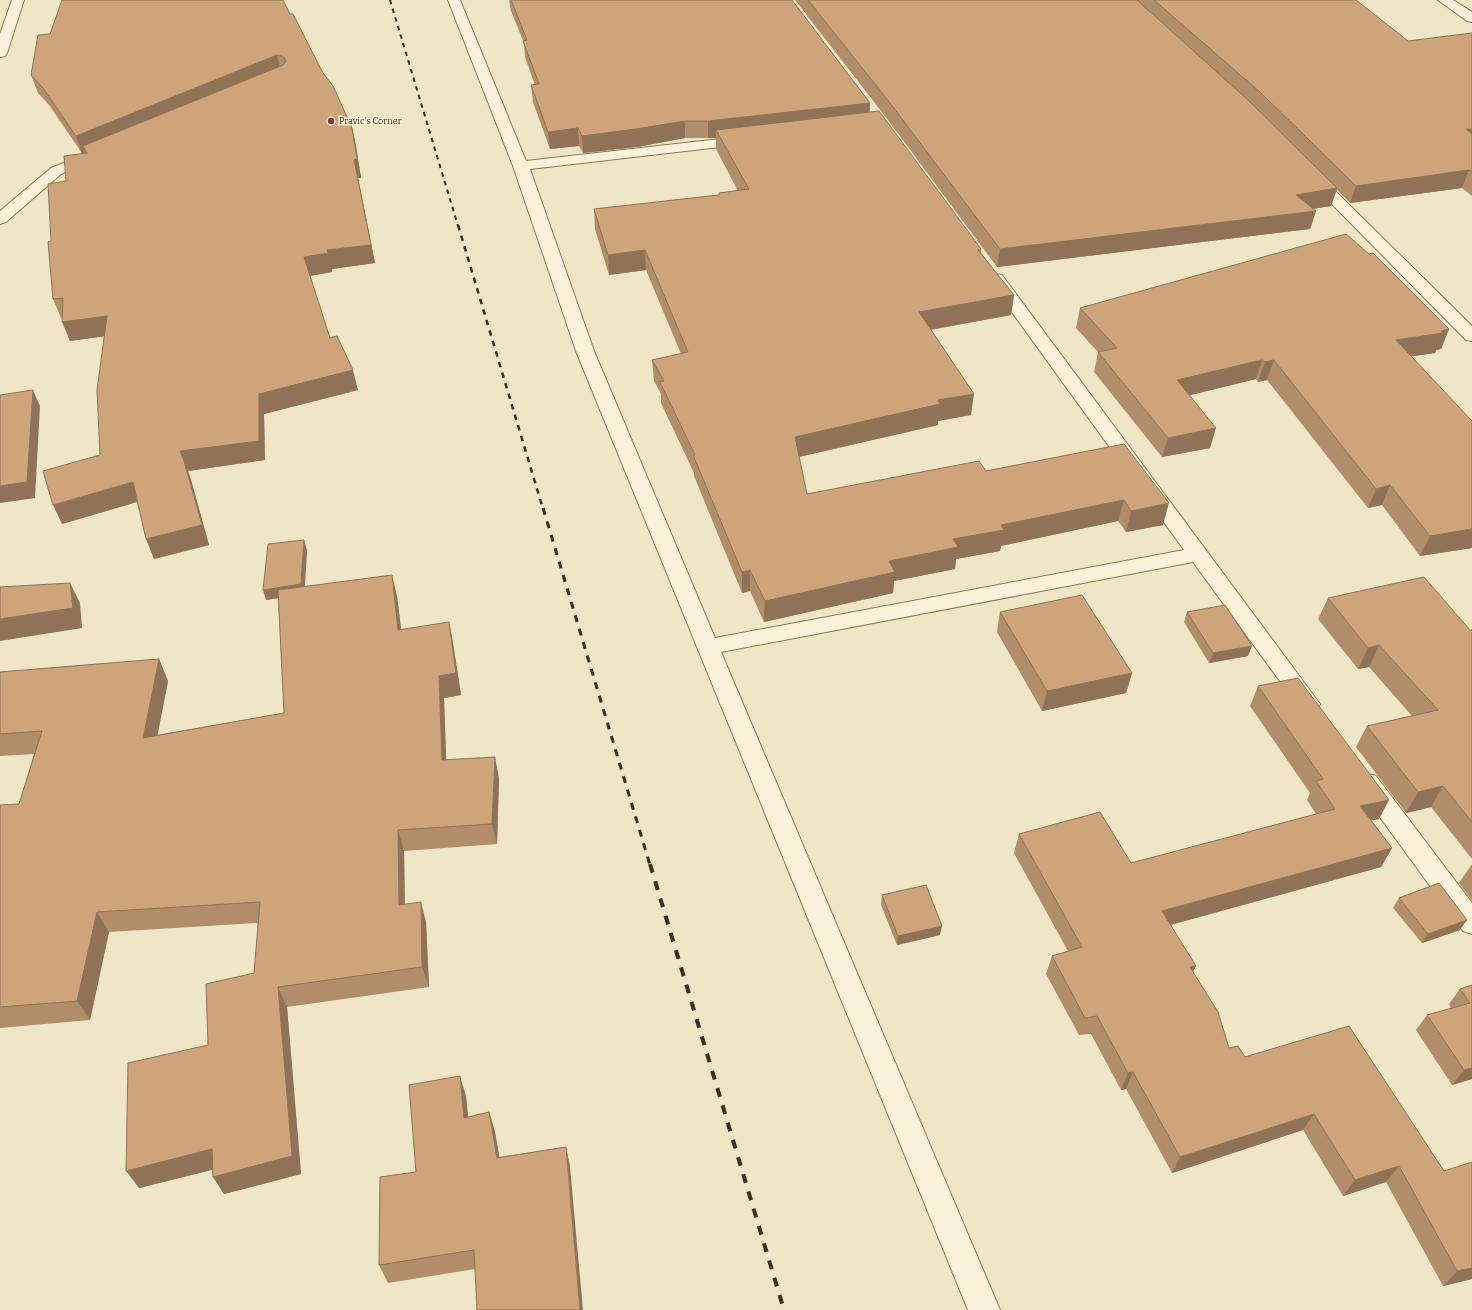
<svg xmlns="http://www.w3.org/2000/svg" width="1472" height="1310" font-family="Bitter,serif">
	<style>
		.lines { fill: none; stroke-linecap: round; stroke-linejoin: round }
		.minor-casing { stroke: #8b785b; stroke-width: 2 }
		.minor { fill: #faf3d9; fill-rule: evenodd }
		.rail-far3 { stroke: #3b2f1f; stroke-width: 2; stroke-dasharray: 4.5 4.5; stroke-linecap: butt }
		.rail-far2 { stroke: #3b2f1f; stroke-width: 2.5; stroke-dasharray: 5.5 5.5; stroke-linecap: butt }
		.rail-far1 { stroke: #3b2f1f; stroke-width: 3; stroke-dasharray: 7 7; stroke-linecap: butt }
		.rail { stroke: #3b2f1f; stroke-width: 4; stroke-dasharray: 9 9; stroke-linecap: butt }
		.wall { fill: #b18d6a }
		.shaded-wall { fill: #907356 }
		.building { fill: #cea47b; stroke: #907356 }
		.poi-dot { fill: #9c3229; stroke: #f6f0d5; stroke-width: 1.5 }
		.labels { text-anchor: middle; stroke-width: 3; stroke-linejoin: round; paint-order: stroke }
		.far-poi-label { font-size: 9px; fill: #3b2f1f; stroke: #f6f0d5; text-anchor: start }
	</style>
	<rect width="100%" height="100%" fill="#efe6c6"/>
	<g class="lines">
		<defs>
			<path id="minor" d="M12,0H24L7,53L5,56L0,57V34Z
				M448,0H460L526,161L746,136L751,137L753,140L751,143L746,144L530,169L594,351L715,638L1184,550L988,279L990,275L996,274L1002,275L1320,704L1317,710L1309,713L1301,710L1193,562L721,652L1000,1310H968L576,351L513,166Z
				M1438,0H1453L1472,12V22L1467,21Z
				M92,152L97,153L99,156L97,159L61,174L6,222L0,224V211L51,168Z
				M1313,172L1318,174L1472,326V341L1466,340L1308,180L1305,177L1308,174Z
				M1368,774L1376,776L1472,903V934L1463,931L1360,790L1356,783L1360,776Z"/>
		</defs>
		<!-- minor casing -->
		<use href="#minor" class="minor-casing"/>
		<!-- minor -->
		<use href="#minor" class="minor"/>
		<!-- rail-far3 -->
		<path class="rail-far3" d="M390,0L458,226"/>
		<!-- rail-far2 -->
		<path class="rail-far2" d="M458,225L543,509"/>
		<!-- rail-far1 -->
		<path class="rail-far1" d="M543,508L650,865"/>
		<!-- rail -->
		<path class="rail" d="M650,864L784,1310"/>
	</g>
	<!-- wall -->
	<path class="wall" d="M509,0L870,103V112L981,249V253L1014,295L1011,315L931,330L971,415L938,421V425L799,457L807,494L986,471L1124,444L1163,525L1126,532L1118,521L1001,546L1000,551L956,559L955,569L894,581L893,593L764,622L750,591L742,593L694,476V473L661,403V394L654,381L652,360L681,354L646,270L609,275L595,229L594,209L719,195V193L738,191L716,149V138H685L637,147L583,153L579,146L550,149L533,102L531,85H535L525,57L524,43L511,11Z
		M795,0H1356L1408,41L1472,33V196L1462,188L1350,203L1337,190L1331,206L1313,209L1316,211L1310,229L997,267L888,120Z
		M290,14L352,128L356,146L361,178H358L375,263L332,269V272L310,276L330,338L358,390L264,414L265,460L188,471L191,480L209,545L154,559L137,502L62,524L100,455L104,336L70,341L62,318H61L53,299L51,241L66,181L82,153L49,105L38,93L31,75Z
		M1080,308L1449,329L1441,349L1436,350L1435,353L1411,356L1472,548L1420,556L1382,505L1368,508L1267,380L1258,382L1256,379L1189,395L1210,448L1162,457L1094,372L1098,352L1076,328Z
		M307,550L305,586L397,596L401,630L449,622L453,643L461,695L444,698L446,760L499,778L497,844L404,851L405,904L426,922L429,987L287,1007L301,1174L224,1194L213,1177L212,1170L139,1188L208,1045L254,973L258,923L109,932L90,1020L0,1028V805L19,804L34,754L0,756V672L159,659L168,681L157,735L284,713L278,598L266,600Z
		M1328,598L1470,630H1472V859L1431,807L1406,813L1356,747L1367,726L1412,716L1369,667L1358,669L1318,619Z
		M1000,612L1132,673L1126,693L1042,711L997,632Z
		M1187,612L1248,656L1209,663L1184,622Z
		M1258,686L1379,819L1371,820L1392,848L1381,867L1171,925L1229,1048L1245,1057L1349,1026L1472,1279L1443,1286L1386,1182L1343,1196L1303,1130L1172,1173L1126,1089L1121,1090L1091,1034L1079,1035L1046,974L1052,956L1068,951L1014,853L1019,834L1131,863L1316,814L1307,800L1310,793L1250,706Z
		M1472,864V901L1459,883Z
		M882,895L940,935L897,945L881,905Z
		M1399,898L1460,930L1422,943L1393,908Z
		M1472,985V1079L1452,1085L1416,1030L1427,1015L1451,1008L1449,1004L1460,989Z
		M466,1096L468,1117L489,1112L495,1132L499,1157L566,1147L570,1167L475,1269L388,1283L379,1265L416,1172Z"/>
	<!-- shaded-wall -->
	<path class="shaded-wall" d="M277,55L281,73L83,146L85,153L82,154L76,136Z
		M870,103L869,120L716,130V138H708V121Z
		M685,121V138L637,147L583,153L582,136Z
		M352,128L356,146L361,178H358L375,263L332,269V272L309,276L304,257L327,250Z
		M578,128L579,146L550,149L548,132Z
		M1466,129H1472V145Z
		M1469,170L1462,188L1350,203L1356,186Z
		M1337,188L1331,206L1291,212L1296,195Z
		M1316,211L1310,229L997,267L1000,249Z
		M645,250L646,270L609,275L608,255Z
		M1014,295L1011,315L917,332L919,312Z
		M107,316L114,335L70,341L62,322Z
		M1449,329L1441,349L1436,350L1435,353L1388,360L1396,340Z
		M1262,360L1256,379L1171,400L1177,380Z
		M1274,360L1267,380L1258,382L1265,362Z
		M353,370L358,390L264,414L265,460L188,471L191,480L209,545L154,559L146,539L180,451L259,394Z
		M33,390L40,406L35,498L0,503V486Z
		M974,394L971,415L938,421V425L794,458L795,437L938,400Z
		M1216,428L1210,448L1162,457L1168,438Z
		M133,482L140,501L62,524L53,505Z
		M1390,485L1382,505L1368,508L1376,489Z
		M1124,500L1118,521L1001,546L1000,551L956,559L955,569L894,581L893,593L764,622L765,601L889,561L953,539L1001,525Z
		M1169,503L1163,525L1126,532L1131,511Z
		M1472,529V548L1420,556L1430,536Z
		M304,540L307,550L304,594L266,600L263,590Z
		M750,570V591L742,593V572Z
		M392,575L397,596L404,652L398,630Z
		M70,583L80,603L82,628L0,641V619Z
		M449,622L453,643L461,695L444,698L447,782L442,760L439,676Z
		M1379,645L1369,667L1358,669L1368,648Z
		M1252,646L1248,656L1209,663L1213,653Z
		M159,659L168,681L153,759L143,738Z
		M1132,673L1126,693L1042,711L1047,691Z
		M495,757L499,778L497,844L492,824Z
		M1443,786L1431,807L1406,813L1418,792Z
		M1389,800L1379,819L1350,825L1360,806Z
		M398,830L404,851L405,925L399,905Z
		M1392,848L1381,867L1155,929L1162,911Z
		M421,902L426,922L429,987L422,967Z
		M97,912L109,932L90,1020L77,1001Z
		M1467,920L1460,930L1422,943L1428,934Z
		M942,926L940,935L897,945L898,936Z
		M1196,966L1188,983L1190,967Z
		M278,987L287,1007L301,1174L224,1194L213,1177Z
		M1472,1068V1079L1452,1085L1464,1070Z
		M1133,1072L1126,1089L1121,1090L1128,1073Z
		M460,1076L466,1096L470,1138L464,1118Z
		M489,1112L495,1132L503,1177L497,1158Z
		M1314,1114L1303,1130L1172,1173L1180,1157Z
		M566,1147L570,1167L583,1310H580Z
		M212,1149L223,1167L139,1188L126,1171Z
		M1399,1166L1386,1182L1343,1196L1355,1180Z
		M1472,1268V1279L1443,1286L1457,1271Z"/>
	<!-- building -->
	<path class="building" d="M62,0H283L290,14H293L323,73L333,86L352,128L357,159L354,160L371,245L327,250L328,253L304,257L330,338L337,336L353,370L259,394V441L180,451L184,461L202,525L146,539L133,482L53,505L43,471L100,455L97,390L107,316L62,322L63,298L53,299L48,242L51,241L48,184L66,181L64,156L87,153L83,146L283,65L286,61L284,57L277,55L76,136L43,88L31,75L38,35L50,34Z
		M511,0H792L870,103L708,121H685L636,129L582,136L578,128L548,132L531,85L539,84L523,41L527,40Z
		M808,0H1137L1249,101L1337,188L1296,195L1316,211L1000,249L890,103Z
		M1154,0H1356L1408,41L1472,33V129H1466L1472,134V172L1469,170L1356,186L1261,93Z
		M879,111L981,249L978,250L1014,295L919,312L974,394L938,400L940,404L795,437L807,494L979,461L986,471L1124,444L1169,503L1131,511L1124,500L1001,525L1004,530L953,539L958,547L889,561L895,572L765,601L750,570L742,572L693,455H695L660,382L664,381L652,360L688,352L645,250L608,255L594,209L719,195V193L749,189L716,130Z
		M1346,234L1369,254L1373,253L1449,329L1441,331L1443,333L1396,340L1472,421V529L1430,536L1390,485L1376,489L1274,360L1265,362L1262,360L1177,380L1216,428L1168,438L1098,352L1117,348L1080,308Z
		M33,390L27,482L0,486V395Z
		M304,540L301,584L263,590L268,544Z
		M392,575L398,630L449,622L456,673L439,676L442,760L495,757L492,824L398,830L399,905L421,902L422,967L278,987L292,1156L213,1177L212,1149L126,1171L128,1063L208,1045L206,984L254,973L260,902L97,912L77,1001L0,1007V805L19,804L42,731L0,734V672L159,659L143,738L284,713L278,590Z
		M1424,577L1470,630H1472V822L1443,786L1418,792L1367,726L1438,710L1379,645L1368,648L1328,598Z
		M70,583L73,608L0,619V587Z
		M1082,595L1132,673L1047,691L1000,612Z
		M1225,605L1252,646L1213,653L1187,612Z
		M1298,678L1389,800L1360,806L1392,848L1162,911L1196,966L1190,967L1218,1012L1229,1048L1238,1046L1245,1057L1349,1026L1444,1171L1472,1162V1268L1457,1271L1399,1166L1355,1180L1314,1114L1180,1157L1133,1072L1128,1073L1097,1016L1085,1018L1052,956L1082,947L1019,834L1100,812L1131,863L1335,809L1316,781L1323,779L1258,686Z
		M1439,883L1467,920L1428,934L1399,898Z
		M926,885L942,926L898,936L882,895Z
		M1472,985V1068L1464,1070L1427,1015L1470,1003L1460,989Z
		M460,1076L464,1118L489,1112L497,1158L566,1147L580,1310H477L474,1250L379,1265L380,1177L416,1172L409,1085Z"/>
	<!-- markers -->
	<circle class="poi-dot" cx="331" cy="121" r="4"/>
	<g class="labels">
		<!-- far-poi labels -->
		<g class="far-poi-label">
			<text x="339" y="124">Pravic's Corner</text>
		</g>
	</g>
</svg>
